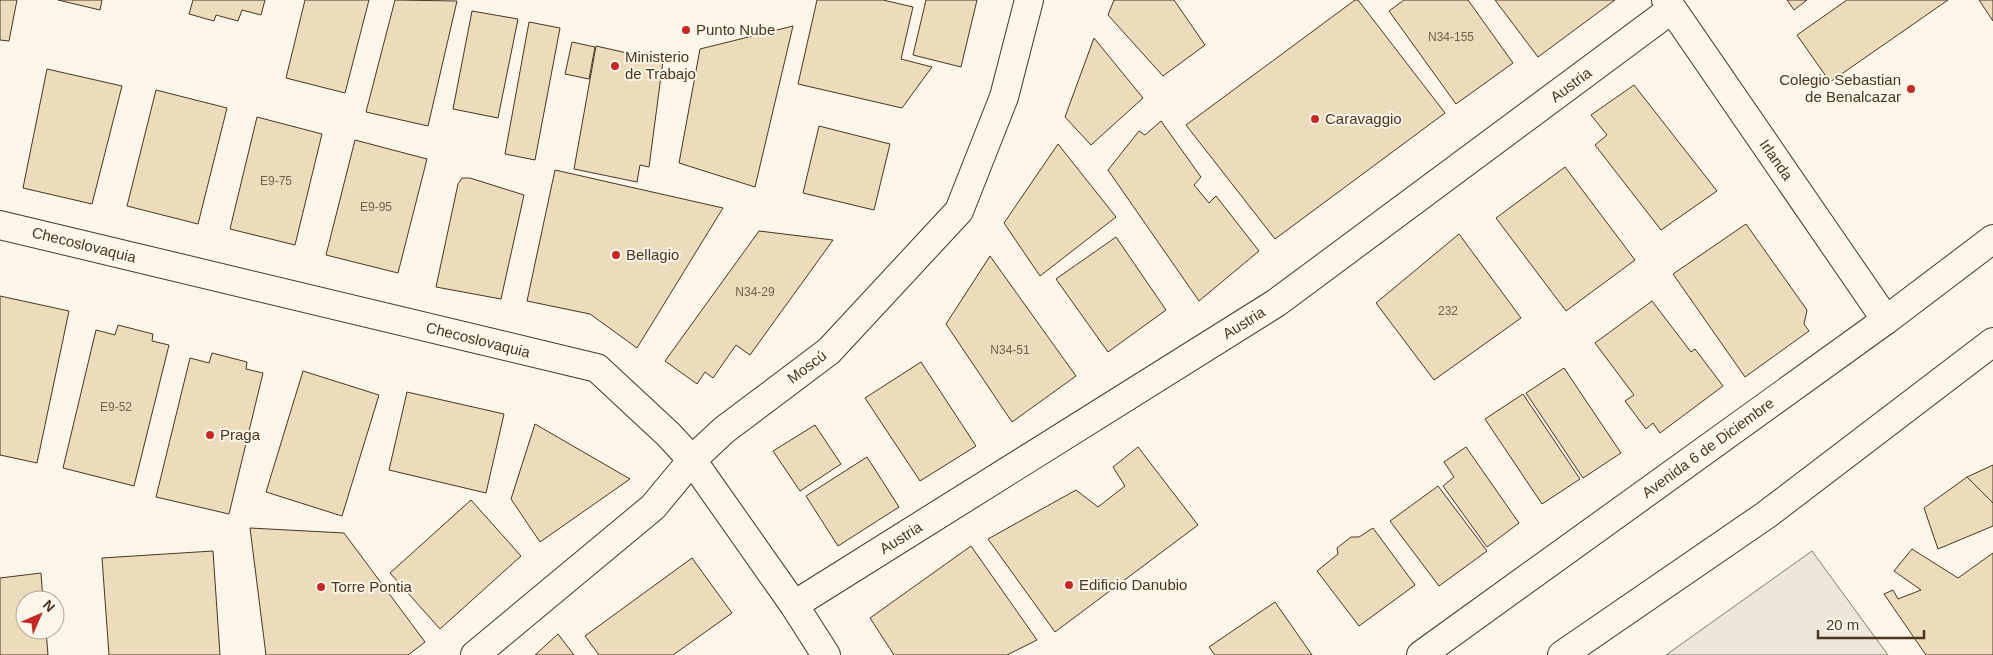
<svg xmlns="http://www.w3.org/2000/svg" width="1993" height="655" font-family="Helvetica,sans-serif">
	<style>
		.parking { fill: #ede7d9; stroke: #887966 }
		.building { fill: #ecdcbc; stroke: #4a3520 }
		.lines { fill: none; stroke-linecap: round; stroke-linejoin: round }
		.street-casing { stroke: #4a3520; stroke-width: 30 }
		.primary-casing { stroke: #4a3520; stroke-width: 30 }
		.street { stroke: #fbf6e9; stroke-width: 28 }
		.primary { stroke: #fbf6e9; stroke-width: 28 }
		.poi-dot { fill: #c62828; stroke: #fbf6e9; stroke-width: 2 }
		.labels { text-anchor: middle; stroke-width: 4; stroke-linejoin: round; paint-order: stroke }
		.number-label { font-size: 12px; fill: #725f47 }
		.poi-label { font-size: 15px; fill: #4a3520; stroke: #fbf6e9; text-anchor: start }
		.street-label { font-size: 15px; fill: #4a3520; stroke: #fbf6e9 }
	</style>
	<rect width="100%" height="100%" fill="#fbf6e9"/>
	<!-- parking -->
	<path class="parking" d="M1812,551L1888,655H1666Z"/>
	<!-- building -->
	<path class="building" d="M0,0H17L9,41L0,40Z
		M58,0H102L100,10Z
		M193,0H265L261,15L242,10L238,21L216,15L214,21L189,14Z
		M305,0H369L345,93L286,78Z
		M395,0L457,1L428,126L366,112Z
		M817,0H883L913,7L901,59L932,67L902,108L798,84Z
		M926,0H977L961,67L913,55Z
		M1114,0H1174L1205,45L1163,76L1108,15Z
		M1355,0H1358L1445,113L1275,239L1186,125Z
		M1404,0H1468L1513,63L1456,104L1389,11Z
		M1495,0H1615L1538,57Z
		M1787,0H1807L1794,10Z
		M1847,0H1948L1830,82L1797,35Z
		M1979,0H1993V21Z
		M472,11L518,19L498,118L453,109Z
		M529,22L560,28L535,160L505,154Z
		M793,26L755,187L679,163L700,49Z
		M1094,38L1143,98L1091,145L1065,117Z
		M572,42L595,47L589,79L565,74Z
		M596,46L663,61L649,167L640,165L637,182L574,169Z
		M47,69L122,86L92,204L23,188Z
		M1634,85L1717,191L1661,230L1595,145L1607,135L1591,115Z
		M156,90L227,108L198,224L127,206Z
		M257,117L322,134L295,245L230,229Z
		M1161,121L1201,177L1194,185L1209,203L1216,196L1259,251L1199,301L1108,170L1139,131L1145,135Z
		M819,126L890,144L874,210L803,193Z
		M355,140L427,159L398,273L326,255Z
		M1058,144L1116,217L1040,276L1004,223Z
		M1565,167L1635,260L1566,311L1496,218Z
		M555,170L723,208L637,348L590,314L527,301Z
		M462,178H470L524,195L501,299L436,287L458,184Z
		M1746,224L1807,310L1804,324L1809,331L1745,377L1673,274Z
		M759,231L833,240L750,355L736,345L713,378L705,372L697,384L665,361Z
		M1459,234L1521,318L1434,380L1376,303Z
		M1116,237L1166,310L1108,352L1056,279Z
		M990,256L1076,376L1012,422L946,324Z
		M0,296L69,311L37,463L0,455Z
		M1652,301L1691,352L1695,349L1723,386L1660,433L1653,423L1646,429L1625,401L1634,395L1595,343Z
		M118,325L153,334L152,341L169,345L134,486L63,468L96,330L115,335Z
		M212,353L247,362L246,369L263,373L229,514L156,497L190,358L209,363Z
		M921,362L976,446L920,481L865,398Z
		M1564,368L1621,453L1583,478L1526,393Z
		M303,371L379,395L342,516L266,492Z
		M407,392L504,414L486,493L389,470Z
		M1523,394L1580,479L1542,504L1485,419Z
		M535,424L630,479L540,542L511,499Z
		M815,425L841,464L800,491L773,451Z
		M1138,447L1198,525L1055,632L988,539L1076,490L1098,507L1125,486L1113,467Z
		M1466,447L1519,523L1487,547L1443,486L1454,477L1444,462Z
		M867,457L899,507L838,546L806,496Z
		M1993,465V503L1967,477Z
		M1967,477L1993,503V526L1938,549L1924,508Z
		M1438,486L1487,551L1439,586L1390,521Z
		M471,500L521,556L440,629L390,573Z
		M250,528L344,533L425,642L408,655H266Z
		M1373,528L1415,585L1359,626L1317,571L1338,554L1337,548L1351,537H1359Z
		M971,546L1037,640L1007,655H894L870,618Z
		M1912,549L1958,578L1993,553V655H1926L1884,594L1893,590L1898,599L1921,590L1894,571Z
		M213,551L220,655H109L102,558Z
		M692,558L732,613L673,655H599L585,636Z
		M41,573L43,600H25V630H46L48,655H0V578Z
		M1275,602L1312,655H1215L1209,647Z
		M558,634L574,655H535Z"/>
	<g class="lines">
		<defs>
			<path id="street" d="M1666,0L1886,320
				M0,225L597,368L669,435L692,460L794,605L826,655
				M794,605L1276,303L1672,9
				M475,655L653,507L692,460L724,430L829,351L959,211L1004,97L1029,0"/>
			<path id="primary" d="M1421,655L1886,320L1993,239
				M1562,655L1766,515L1993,342"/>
		</defs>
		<!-- street casing -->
		<use href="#street" class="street-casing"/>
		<!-- primary casing -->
		<use href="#primary" class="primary-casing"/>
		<!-- street -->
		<use href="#street" class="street"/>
		<!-- primary -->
		<use href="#primary" class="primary"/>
	</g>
	<!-- markers -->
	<g class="poi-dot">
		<circle cx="686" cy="30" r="5"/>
		<circle cx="615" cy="66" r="5"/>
		<circle cx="1911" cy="89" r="5"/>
		<circle cx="1315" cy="119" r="5"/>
		<circle cx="616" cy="255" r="5"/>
		<circle cx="210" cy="435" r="5"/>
		<circle cx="1069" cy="585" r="5"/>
		<circle cx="321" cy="587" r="5"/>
	</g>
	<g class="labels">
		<!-- number labels -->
		<g class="number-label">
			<text x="1451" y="41">N34-155</text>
			<text x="276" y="185">E9-75</text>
			<text x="376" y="211">E9-95</text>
			<text x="755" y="296">N34-29</text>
			<text x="1448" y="315">232</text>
			<text x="1010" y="354">N34-51</text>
			<text x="116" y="411">E9-52</text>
		</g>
		<!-- poi labels -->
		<g class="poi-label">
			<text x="696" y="35">Punto Nube</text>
			<text x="625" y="62">Ministerio<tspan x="625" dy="17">de Trabajo</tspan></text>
			<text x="1901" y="85" text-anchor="end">Colegio Sebastian<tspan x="1901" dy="17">de Benalcazar</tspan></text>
			<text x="1325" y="124">Caravaggio</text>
			<text x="626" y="260">Bellagio</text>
			<text x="220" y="440">Praga</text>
			<text x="1079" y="590">Edificio Danubio</text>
			<text x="331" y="592">Torre Pontia</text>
		</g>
		<!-- street labels -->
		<g class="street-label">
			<text transform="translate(1571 85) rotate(-37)" y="5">Austria</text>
			<text transform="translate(1776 160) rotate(55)" y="5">Irlanda</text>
			<text transform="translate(84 245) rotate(14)" y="5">Checoslovaquia</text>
			<text transform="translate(1244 323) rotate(-32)" y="5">Austria</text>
			<text transform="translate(478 340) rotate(14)" y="5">Checoslovaquia</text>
			<text transform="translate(807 367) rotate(-37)" y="5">Moscú</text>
			<text transform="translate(1708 448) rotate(-36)" y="5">Avenida 6 de Diciembre</text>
			<text transform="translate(901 538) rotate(-32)" y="5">Austria</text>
		</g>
	</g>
	<!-- north arrow -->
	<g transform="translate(40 615) rotate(45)"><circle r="24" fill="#fbf6e9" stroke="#b4a999"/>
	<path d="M0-4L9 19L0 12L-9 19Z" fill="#c62828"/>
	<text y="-8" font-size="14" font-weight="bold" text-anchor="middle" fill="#4a3520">N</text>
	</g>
	<!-- scale -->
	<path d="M1818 630v8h106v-8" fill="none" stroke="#4a3520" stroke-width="2.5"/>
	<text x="1826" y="630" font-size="15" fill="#4a3520" stroke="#fbf6e9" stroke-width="4" paint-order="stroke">20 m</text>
</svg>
